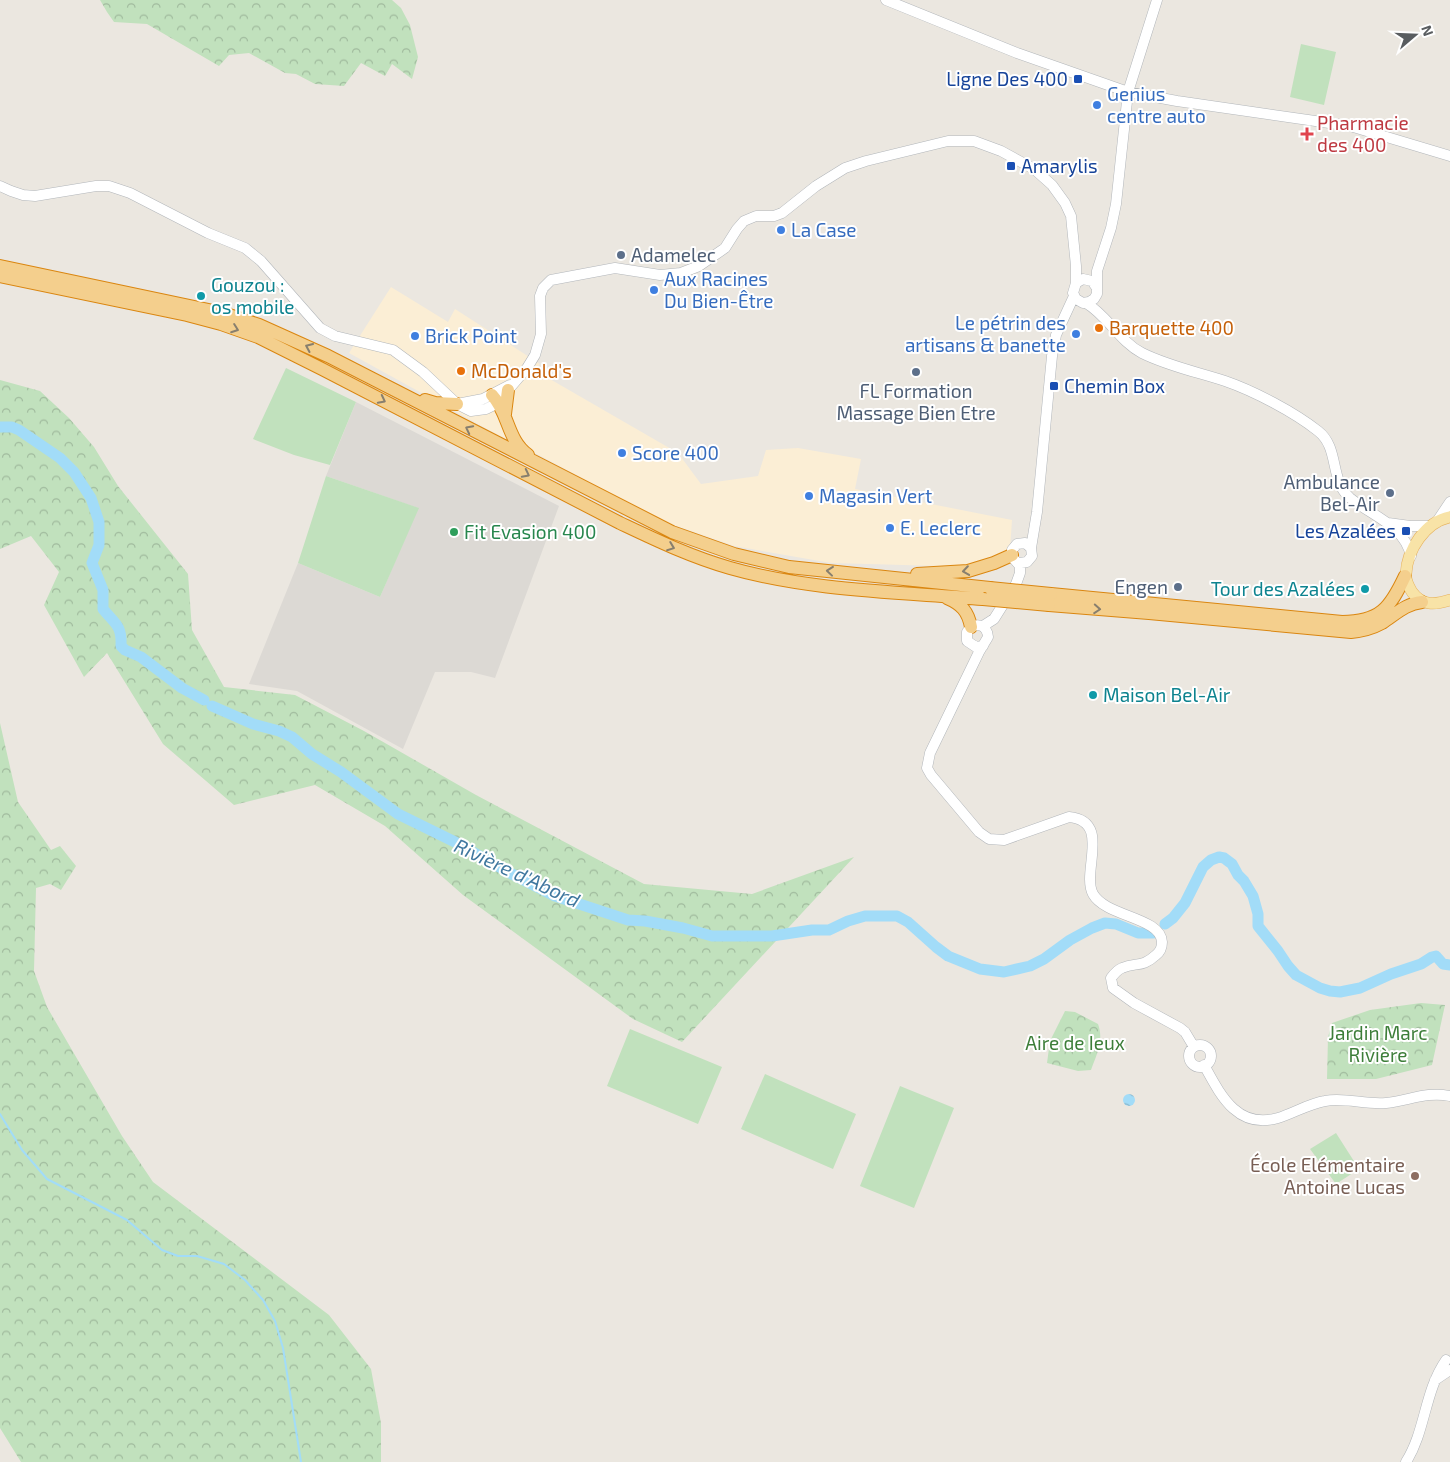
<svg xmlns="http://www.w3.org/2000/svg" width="1450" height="1462" font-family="'Exo 2',sans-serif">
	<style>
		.commercial { fill: #fbeed5 }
		.industrial { fill: #dcd9d4 }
		.grass { fill: #c1e1bd }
		.forest { fill: url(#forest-crowns) }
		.water { fill: url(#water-waves) }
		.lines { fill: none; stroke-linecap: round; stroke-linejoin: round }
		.stream { stroke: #a2dcf8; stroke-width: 2 }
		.river { stroke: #a2dcf8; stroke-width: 11 }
		.secondary-casing { stroke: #b2b6ba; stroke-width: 11 }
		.primary-casing { stroke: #e6b25e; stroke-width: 12 }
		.highway-casing { stroke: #da8610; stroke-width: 14 }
		.secondary { stroke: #fff; stroke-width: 10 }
		.primary { stroke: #f8e3a7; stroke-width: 11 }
		.highway { stroke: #f4cf8d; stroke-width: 12 }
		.highway-bridge-casing { stroke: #da8610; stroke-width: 14; stroke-linecap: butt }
		.highway-bridge { stroke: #f4cf8d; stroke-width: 12 }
		.oneway { stroke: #887f6e }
		.transit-dot { fill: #1a4fb4; stroke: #fff; stroke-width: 2 }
		.shop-dot { fill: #3f7fe0; stroke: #fff; stroke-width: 2 }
		.health-dot { fill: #e0444e; stroke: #fff; stroke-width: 2 }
		.service-dot { fill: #5c6f8a; stroke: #fff; stroke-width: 2 }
		.culture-dot { fill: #0f9aa8; stroke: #fff; stroke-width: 2 }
		.food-dot { fill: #e8710a; stroke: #fff; stroke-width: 2 }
		.leisure-dot { fill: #2e9e5b; stroke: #fff; stroke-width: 2 }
		.education-dot { fill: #8d6e63; stroke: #fff; stroke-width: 2 }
		.labels { text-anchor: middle; stroke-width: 4; stroke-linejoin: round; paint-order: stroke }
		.transit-label { font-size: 19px; fill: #164399; stroke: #fff; text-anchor: end }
		.shop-label { font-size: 19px; fill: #366cbe; stroke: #fff; text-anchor: start }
		.health-label { font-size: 19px; fill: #be3a42; stroke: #fff; text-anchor: start }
		.service-label { font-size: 19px; fill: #4e5e75; stroke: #fff; text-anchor: end }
		.culture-label { font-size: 19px; fill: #0d838f; stroke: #fff; text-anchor: start }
		.food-label { font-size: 19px; fill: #c56008; stroke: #fff; text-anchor: start }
		.leisure-label { font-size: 19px; fill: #27864d; stroke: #fff; text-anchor: start }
		.park-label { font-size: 19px; fill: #3d7e39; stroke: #fff }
		.education-label { font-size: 19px; fill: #785e54; stroke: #fff; text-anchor: end }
		.water-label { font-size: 20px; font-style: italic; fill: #40789f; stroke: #fff }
	</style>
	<defs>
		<pattern id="forest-crowns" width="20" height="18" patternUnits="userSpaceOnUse" patternTransform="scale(1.25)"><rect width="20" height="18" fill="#c1e1bd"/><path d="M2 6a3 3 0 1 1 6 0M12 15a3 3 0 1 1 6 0" fill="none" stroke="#a0ba9d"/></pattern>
		<pattern id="water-waves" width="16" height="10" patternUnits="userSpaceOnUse" patternTransform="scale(1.25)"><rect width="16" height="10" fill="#a2dcf8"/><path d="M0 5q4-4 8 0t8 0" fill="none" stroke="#87b6cc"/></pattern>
	</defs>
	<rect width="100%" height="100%" fill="#ebe7e0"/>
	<!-- commercial -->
	<path class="commercial" d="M391,287L448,322L455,309L540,364L536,371L678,453L701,484L758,476L766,450L798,448L861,459L855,489L1012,520L1009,564L985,573L961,578L940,566L831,563L734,546L662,521L533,452L507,440L349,353Z"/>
	<!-- industrial -->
	<path class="industrial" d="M356,402L559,506L495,678L471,672H435L403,749L297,691L249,684L298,563L380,597L418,508L326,476Z"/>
	<!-- grass -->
	<path class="grass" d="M1301,44L1336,52L1324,105L1290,97Z
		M286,368L356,402L330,465L294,455L253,439Z
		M326,476L419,508L380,597L298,563Z
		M630,1029L722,1067L698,1124L607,1086Z
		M765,1074L856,1114L833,1169L741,1129Z
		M900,1086L954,1108L914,1208L860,1186Z
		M1336,1133L1359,1169L1336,1184L1310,1149Z"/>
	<!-- forest -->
	<path class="forest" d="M100,0H392L401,8L410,25L418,57L412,79L392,64L385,76L361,63L344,86L315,84L296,74L285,73L249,53L229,55L219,66L147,24L114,22L107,12Z
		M0,380L40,391L69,418L94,447L118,486L188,574L192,630L224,687L295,695L364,731L476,795L644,884L752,894L854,857L682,1042L633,1019L463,895L385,826L315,785L234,805L163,744L107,653L84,677L44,605L59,572L31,536L0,549Z
		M0,723L18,802L51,850L60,846L76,866L61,890L50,884L36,888L34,971L47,1007L122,1136L153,1182L329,1315L371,1369L381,1423V1462H21L0,1428Z
		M1421,1003L1445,1005L1432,1065L1376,1079H1327L1328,1037L1332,1023L1370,1010Z
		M1065,1011L1075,1012L1098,1024C1104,1040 1097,1054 1091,1070L1078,1071L1047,1063L1050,1041Z"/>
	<!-- water -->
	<path class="water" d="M1123 1100a6 6 0 1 1 12 0a6 6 0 1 1-12 0Z"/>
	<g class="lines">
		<!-- stream -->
		<path class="stream" d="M0,1114L22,1150L47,1179L127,1220L162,1250L178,1256H197L224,1264L245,1280L263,1300L275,1321L283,1348L301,1462"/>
		<!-- river -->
		<path class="river" d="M0,427H12L19,430L60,458L74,472L91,498L99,522V545L92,563L103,590V609C115,624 122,625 121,646L125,650L141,657L182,688L204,700
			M212,706L253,724L279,731L292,737L312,754L341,772L398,814L455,842L510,873L555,896L628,920L645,921L683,928L712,936H772L812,930H829L848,921L865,916H897L908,922L936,947L948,956L980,969L1004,972L1030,966L1044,959L1070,940L1092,928L1105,923L1116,924L1138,933H1153
			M1165,924L1173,918L1185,903L1203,867L1211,860L1219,857L1224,858L1232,864L1238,875L1244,881L1253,896L1258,914V926L1278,951L1288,966L1296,975L1320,988L1330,991L1340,992L1360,988L1391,974L1421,964L1432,957L1436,956L1443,964L1450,965"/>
		<defs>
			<path id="secondary" d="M886,0L1017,53L1128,92L1177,101L1350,126L1450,156
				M0,186L11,191L23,195L35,196L96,186H109L130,193L208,233L245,248L261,261L320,328L335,336L393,350L423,372L457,404L471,411L486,409L496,404L527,368L535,355L541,334L540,296L543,288L551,280L615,268L660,275L681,273L699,266L725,248L737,229L744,221L756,216H774L782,213L816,186L845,168L866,161L948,141H974L1001,151L1034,169L1052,185L1065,203L1071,216L1076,266V283
				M1097,288L1092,281L1083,279L1076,283L1073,293L1076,299L1083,303L1089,302L1094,299L1097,294V271L1111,228L1116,204L1128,92L1157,0
				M1086,303C1108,316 1119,341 1142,353C1168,366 1197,372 1225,381C1254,391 1294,412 1318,431C1340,448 1329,480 1350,498C1372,516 1404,525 1411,556
				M457,404L483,399L510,385
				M1438,520L1450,502
				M1388,523L1410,526H1429
				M1031,548L1037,512L1052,356L1056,335L1074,296
				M983,626L994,619L1016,584L1020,573V566L1013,558L1012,550L1017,544L1025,543L1031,548L1032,556L1027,562L1019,563
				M983,646L976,647L967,641V632C975,621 987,624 988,637L979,652L930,753L927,768L931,775L979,832L989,839L1004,840L1069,817C1112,821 1081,872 1093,894C1106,917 1161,917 1162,942C1162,947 1160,952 1156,955C1142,968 1136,962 1122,968C1117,970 1114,974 1111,978L1113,988L1134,1003L1180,1028L1185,1032L1194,1047
				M1189 1056a11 11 0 1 1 22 0a11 11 0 1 1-22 0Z
				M1204,1065C1220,1094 1237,1130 1278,1118C1294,1113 1308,1104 1325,1101C1345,1097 1365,1105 1386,1103C1408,1101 1427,1091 1450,1096
				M1435,1380L1450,1370
				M1406,1462C1426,1430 1424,1392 1446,1360"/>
			<path id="primary" d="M1450,517C1425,522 1407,550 1406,574C1405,581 1409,587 1412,592C1422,606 1435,605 1450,600"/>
			<path id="highway" d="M0,266L223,313L259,325L328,356L672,532L734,554L789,567L990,588
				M0,276L187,315L221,324L258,337L322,369L620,523C656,540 691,557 730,568C810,591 900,592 983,599
				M492,395C509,413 507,440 528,455
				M425,400L435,403L457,404
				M505,414L508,390
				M917,574L968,571L994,563L1012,555
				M1051,594L1342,622C1380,622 1390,608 1405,576
				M947,598C961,604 968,611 971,627
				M1049,605L1149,613L1351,632C1362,631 1373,628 1382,623C1396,614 1405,604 1422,602"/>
		</defs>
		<!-- secondary casing -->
		<use href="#secondary" class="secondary-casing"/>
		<!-- primary casing -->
		<use href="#primary" class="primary-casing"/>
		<!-- highway casing -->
		<use href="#highway" class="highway-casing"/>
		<!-- secondary -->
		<use href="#secondary" class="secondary"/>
		<!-- primary -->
		<use href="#primary" class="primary"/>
		<!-- highway -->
		<use href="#highway" class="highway"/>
		<defs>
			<path id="highway-bridge" d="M990,588L1051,594
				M983,599L1049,605"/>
		</defs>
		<!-- highway-bridge casing -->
		<use href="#highway-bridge" class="highway-bridge-casing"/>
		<!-- highway-bridge -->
		<use href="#highway-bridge" class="highway-bridge"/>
	</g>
	<!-- one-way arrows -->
	<defs><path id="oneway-chevron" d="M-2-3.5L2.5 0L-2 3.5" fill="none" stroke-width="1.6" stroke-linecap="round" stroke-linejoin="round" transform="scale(1.25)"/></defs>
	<g class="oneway">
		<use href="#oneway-chevron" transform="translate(235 329) rotate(20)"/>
		<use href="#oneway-chevron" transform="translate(309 347) rotate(-156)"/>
		<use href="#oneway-chevron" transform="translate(382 400) rotate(27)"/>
		<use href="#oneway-chevron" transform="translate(469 429) rotate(-153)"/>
		<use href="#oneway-chevron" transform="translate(526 474) rotate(27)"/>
		<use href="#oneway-chevron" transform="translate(671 547) rotate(21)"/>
		<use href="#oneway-chevron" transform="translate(830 571) rotate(-174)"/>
		<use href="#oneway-chevron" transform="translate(966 571) rotate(172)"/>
		<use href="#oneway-chevron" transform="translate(1097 609) rotate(4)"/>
	</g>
	<!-- markers -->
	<g class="transit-dot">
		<rect x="1073" y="74" width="10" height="10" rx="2.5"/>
		<rect x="1006" y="161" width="10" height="10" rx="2.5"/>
		<rect x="1049" y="381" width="10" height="10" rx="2.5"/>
		<rect x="1401" y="526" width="10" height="10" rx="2.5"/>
	</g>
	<g class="shop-dot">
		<circle cx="1097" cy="105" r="5"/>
		<circle cx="781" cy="230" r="5"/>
		<circle cx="654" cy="290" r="5"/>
		<circle cx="1076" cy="334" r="5"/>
		<circle cx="415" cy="336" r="5"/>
		<circle cx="622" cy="453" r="5"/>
		<circle cx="809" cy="496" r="5"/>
		<circle cx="890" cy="528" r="5"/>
	</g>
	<path class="health-dot" d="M1304.5 126.5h5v5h5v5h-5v5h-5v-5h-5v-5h5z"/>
	<g class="service-dot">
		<circle cx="621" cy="255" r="5"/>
		<circle cx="916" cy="372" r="5"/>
		<circle cx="1390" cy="493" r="5"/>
		<circle cx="1178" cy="587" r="5"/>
	</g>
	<g class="culture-dot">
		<circle cx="201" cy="296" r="5"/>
		<circle cx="1365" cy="589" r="5"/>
		<circle cx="1093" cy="695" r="5"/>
	</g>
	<g class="food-dot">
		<circle cx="1099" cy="328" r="5"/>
		<circle cx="461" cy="371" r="5"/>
	</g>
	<circle class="leisure-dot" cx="454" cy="532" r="5"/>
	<circle class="education-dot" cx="1415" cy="1176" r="5"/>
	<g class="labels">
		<!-- transit labels -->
		<g class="transit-label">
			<text x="1068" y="86">Ligne Des 400</text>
			<text x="1021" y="173" text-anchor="start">Amarylis</text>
			<text x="1064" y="393" text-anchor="start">Chemin Box</text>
			<text x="1396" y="538">Les Azalées</text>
		</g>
		<!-- shop labels -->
		<g class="shop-label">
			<text x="1107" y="101">Genius<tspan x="1107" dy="22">centre auto</tspan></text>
			<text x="791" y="237">La Case</text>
			<text x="664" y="286">Aux Racines<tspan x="664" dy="22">Du Bien-Être</tspan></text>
			<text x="1066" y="330" text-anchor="end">Le pétrin des<tspan x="1066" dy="22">artisans &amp; banette</tspan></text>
			<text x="425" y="343">Brick Point</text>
			<text x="632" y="460">Score 400</text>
			<text x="819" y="503">Magasin Vert</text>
			<text x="900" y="535">E. Leclerc</text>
		</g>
		<!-- health labels -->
		<g class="health-label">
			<text x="1317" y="130">Pharmacie<tspan x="1317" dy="22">des 400</tspan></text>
		</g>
		<!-- service labels -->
		<g class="service-label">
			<text x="631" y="262" text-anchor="start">Adamelec</text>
			<text x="916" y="398" text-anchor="middle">FL Formation<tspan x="916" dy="22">Massage Bien Etre</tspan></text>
			<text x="1380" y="489">Ambulance<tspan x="1380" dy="22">Bel-Air</tspan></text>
			<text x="1168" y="594">Engen</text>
		</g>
		<!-- culture labels -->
		<g class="culture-label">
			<text x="211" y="292">Gouzou :<tspan x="211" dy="22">os mobile</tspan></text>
			<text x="1355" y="596" text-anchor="end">Tour des Azalées</text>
			<text x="1103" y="702">Maison Bel-Air</text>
		</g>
		<!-- food labels -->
		<g class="food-label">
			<text x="1109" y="335">Barquette 400</text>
			<text x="471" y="378">McDonald's</text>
		</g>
		<!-- leisure labels -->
		<g class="leisure-label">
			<text x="464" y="539">Fit Evasion 400</text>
		</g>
		<!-- park labels -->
		<g class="park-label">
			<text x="1378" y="1040">Jardin Marc<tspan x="1378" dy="22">Rivière</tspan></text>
			<text x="1075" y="1050">Aire de Ieux</text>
		</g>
		<!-- education labels -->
		<g class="education-label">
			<text x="1405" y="1172">École Elémentaire<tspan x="1405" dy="22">Antoine Lucas</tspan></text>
		</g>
		<!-- water labels -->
		<g class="water-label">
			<text transform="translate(517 873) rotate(25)" y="7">Rivière d'Abord</text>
		</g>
	</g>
	<!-- north arrow -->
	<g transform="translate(1415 35) rotate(71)" stroke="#ffffff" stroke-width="4" paint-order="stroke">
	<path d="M0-4L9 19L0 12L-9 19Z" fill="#595d60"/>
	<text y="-8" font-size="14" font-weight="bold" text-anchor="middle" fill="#595d60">N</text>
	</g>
</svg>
